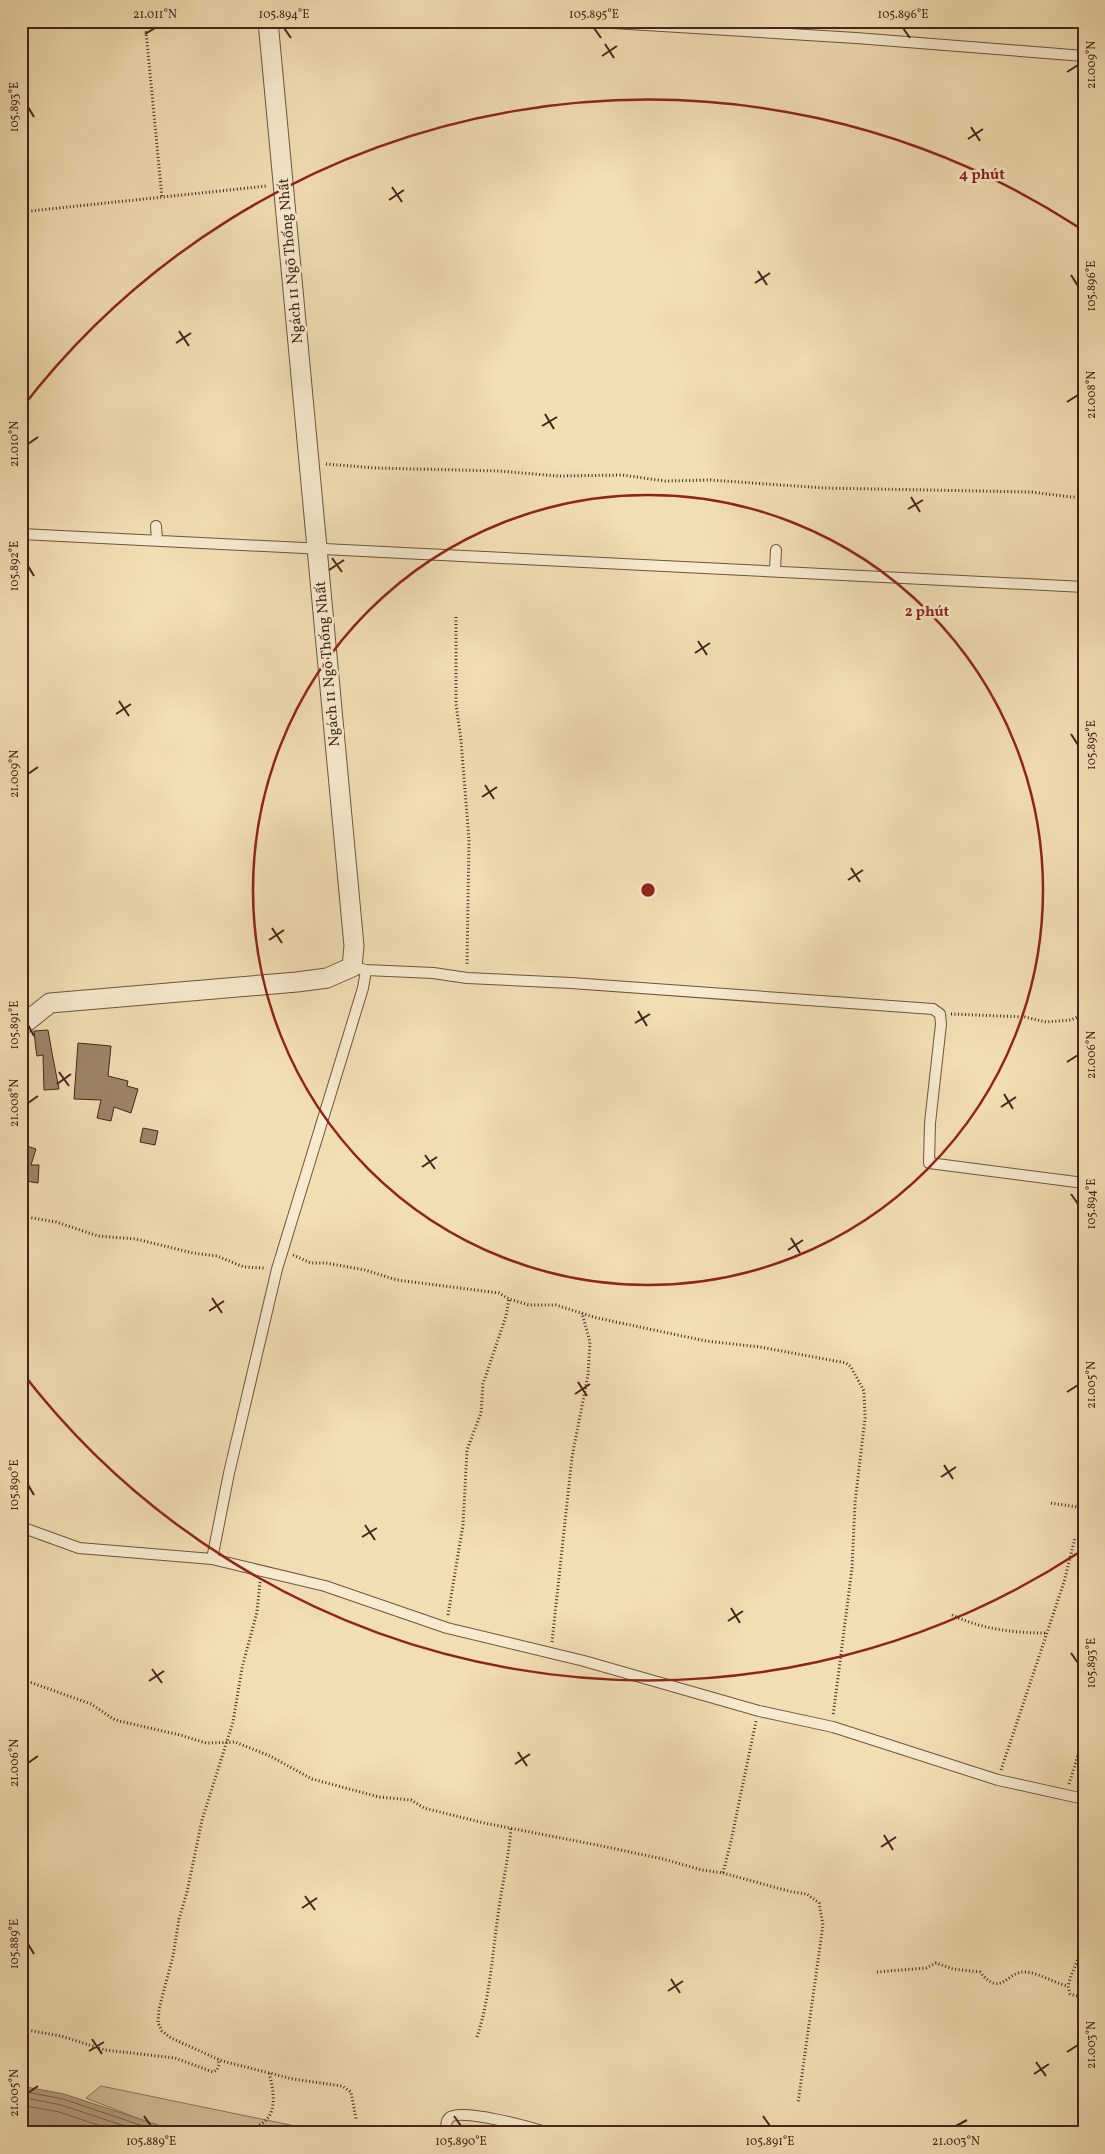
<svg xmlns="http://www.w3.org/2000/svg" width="1105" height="2154" font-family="Vollkorn,serif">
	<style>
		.green { fill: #d4bf99; stroke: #8c725a }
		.water { fill: #b69f7f; stroke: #886e57 }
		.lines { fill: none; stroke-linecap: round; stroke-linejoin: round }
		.shore { stroke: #7c624c; stroke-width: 1 }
		.building { fill: #9e856a; stroke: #43251a }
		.service-casing { stroke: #6f5340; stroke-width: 12 }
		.minor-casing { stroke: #6f5340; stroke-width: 21 }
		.path { stroke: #43251a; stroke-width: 3; stroke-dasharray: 1 2.5; stroke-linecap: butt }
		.service { stroke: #f7eace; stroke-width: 10 }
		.minor { stroke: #f7eace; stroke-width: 19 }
		.ticks { fill: none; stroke: #43251a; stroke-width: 2 }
		.ring { fill: none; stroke: #8f2418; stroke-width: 2.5 }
		.labels { text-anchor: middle; stroke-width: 5; stroke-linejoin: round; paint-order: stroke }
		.street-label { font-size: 15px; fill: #43251a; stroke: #f7eace }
		.centre { fill: #8f2418; stroke: #f7eace; stroke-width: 2.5 }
		.ring-label { font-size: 15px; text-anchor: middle; font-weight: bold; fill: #8f2418; stroke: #f7eace; stroke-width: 5; stroke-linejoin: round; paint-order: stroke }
		.neatline { fill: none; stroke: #43251a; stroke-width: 2 }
		.ticks-label { font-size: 12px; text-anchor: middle; fill: #43251a }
	</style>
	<rect width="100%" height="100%" fill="#f2deb3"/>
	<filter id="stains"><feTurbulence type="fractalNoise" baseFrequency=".004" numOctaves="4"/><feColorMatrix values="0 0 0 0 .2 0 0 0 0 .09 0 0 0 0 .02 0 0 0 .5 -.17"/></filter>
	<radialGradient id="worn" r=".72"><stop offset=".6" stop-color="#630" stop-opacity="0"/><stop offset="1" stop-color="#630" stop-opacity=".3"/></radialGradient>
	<!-- green -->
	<path class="green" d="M101,2086L329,2133H175L86,2098Z"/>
	<!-- water -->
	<path class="water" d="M21,2086L64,2094L164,2127L175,2133H21Z
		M463,2126L512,2133H461Z"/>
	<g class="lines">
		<!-- shore -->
		<path class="shore" d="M21,2091L63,2099L164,2133
			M21,2097L61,2105L146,2133
			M21,2105L59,2112L122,2133"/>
	</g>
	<!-- building -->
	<path class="building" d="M48,1030L52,1053L59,1089L44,1090L43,1055L37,1056L36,1050L34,1031Z
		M78,1043L111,1046L108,1076L128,1081L127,1086L138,1089L131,1113L114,1107L111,1121L97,1118L101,1100L74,1099Z
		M143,1128L158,1131L155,1145L140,1142Z
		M21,1144L36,1149L31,1165H39L38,1183L26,1181L24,1187H21Z"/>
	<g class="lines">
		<defs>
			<path id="service" d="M580,21L856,38L1084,56
				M156,526L157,540
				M21,534L1084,587
				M775,570L776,550
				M352,967L366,970L433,973L467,978L571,983L933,1009L940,1014L941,1024L930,1123L929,1163L1084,1183
				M21,1527L79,1548L212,1559L325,1586L447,1628L584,1661L759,1711L833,1727L998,1780L1084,1799
				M212,1559L229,1473L277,1269L363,988L366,970
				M447,2133C446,2128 445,2122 449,2118C459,2107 533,2128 548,2133"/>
			<path id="minor" d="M21,1026L50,1003L297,982L327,978L352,967L354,946L268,21"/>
		</defs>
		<!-- service casing -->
		<use href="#service" class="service-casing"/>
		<!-- minor casing -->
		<use href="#minor" class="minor-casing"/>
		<!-- path -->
		<path class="path" d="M145,21L162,198
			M21,212L267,186
			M326,464L376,468L499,471L558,476L622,475L665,481L711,480L824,488L1031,492L1071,497H1084
			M456,617V704L461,740L469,840L467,965
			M951,1014L1025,1017L1046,1022L1071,1020L1084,1014
			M21,1216L56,1222L98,1236L136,1239L193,1253L217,1256L244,1267L264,1268
			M293,1255L311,1263H326L365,1270L397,1280L499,1293L509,1299L529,1305H556L597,1318L706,1341L760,1347L846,1363L851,1367L864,1391L865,1418L855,1503L852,1568L833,1716
			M1051,1503L1084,1508
			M260,1582L257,1612L242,1668L233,1722L202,1820L187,1892L179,1919L173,1956L159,2009L158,2023L162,2031L171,2038L222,2061L293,2079L342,2086L351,2092L356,2119
			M448,1615L463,1525L467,1450L481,1413L483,1384L506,1316L509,1299
			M952,1615C981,1629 1014,1633 1046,1633
			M552,1642L572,1457L588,1375L590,1342L582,1313
			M21,1679L91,1704L115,1720L180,1735L206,1743L235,1742L270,1756L312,1779L379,1797L411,1800L424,1808L484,1823L602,1846L663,1859L702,1870L723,1873L731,1841L756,1721
			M1001,1770L1064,1582L1075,1538
			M1069,1784L1084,1736
			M723,1873L792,1892L807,1894L819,1903L823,1925L798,2103
			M1084,1944L1071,1976L1068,1986L1070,1994L1084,1998
			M877,1972L926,1968L936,1963L953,1969L980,1972C1002,1999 1006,1970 1027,1972C1041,1974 1054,1983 1068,1986
			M21,2029L61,2036L105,2050L175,2058L213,2072L217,2070L219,2065L218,2059
			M477,2037C490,1997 492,1957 498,1915C502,1885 509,1857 511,1827
			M253,2133C256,2125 262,2125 267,2119C277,2108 273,2087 269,2073"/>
		<!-- service -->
		<use href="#service" class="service"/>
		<!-- minor -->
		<use href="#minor" class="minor"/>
	</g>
	<!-- ticks -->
	<path class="ticks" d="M284,28L291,38M594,28L601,38M903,28L910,38M145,34L155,28M605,44L614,58M602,56L617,46M1067,72L1078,65M28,107L34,117M971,127L980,141M968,139L983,129M392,187L402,202M389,200L404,190M758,271L767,285M1071,275L1078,286M755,283L770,273M179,331L189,346M176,343L191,333M1067,402L1078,395M545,414L554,429M542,426L557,417M28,444L38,437M911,497L920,512M908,509L923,500M332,558L342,572M28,566L34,576M329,570L344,560M698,641L707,655M695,653L710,643M119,701L129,716M116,714L131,704M1071,734L1078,745M28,774L38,767M485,785L494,799M482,797L497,787M851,868L860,882M848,880L863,870M272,928L282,943M269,940L284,930M638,1011L647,1026M635,1023L650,1014M28,1025L34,1036M1067,1062L1078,1055M59,1072L69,1086M57,1084L71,1074M1004,1094L1013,1109M28,1103L38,1096M1001,1107L1016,1097M425,1155L435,1169M422,1167L437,1157M1071,1194L1078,1204M791,1238L800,1253M788,1250L803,1240M212,1298L222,1313M209,1311L224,1301M578,1382L587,1396M1067,1392L1078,1385M575,1394L590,1384M944,1465L953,1479M941,1477L956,1467M28,1485L34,1495M365,1525L375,1540M362,1537L377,1528M731,1608L740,1623M728,1621L743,1611M1071,1653L1078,1663M152,1669L162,1683M149,1681L164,1671M518,1752L527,1766M28,1763L38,1756M515,1764L530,1754M884,1835L893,1850M881,1847L896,1837M305,1896L315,1910M302,1908L317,1898M28,1944L34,1954M671,1979L680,1993M668,1991L683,1981M92,2039L102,2054M89,2051L104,2042M1067,2052L1078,2045M1036,2062L1046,2076M1034,2074L1049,2064M28,2093L38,2086M144,2116L151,2126M454,2116L461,2126M763,2116L770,2126M956,2126L967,2120"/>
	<!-- distance rings -->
	<g class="ring">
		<circle cx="648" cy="890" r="395"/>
		<path d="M1078 1553A790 790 0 0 1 21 1371M21 409A790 790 0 0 1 1078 227"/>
	</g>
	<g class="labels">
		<!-- street labels -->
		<g class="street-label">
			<text transform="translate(290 261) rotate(-95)" y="5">Ngách 11 Ngõ Thống Nhất</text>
			<text transform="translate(327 664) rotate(-95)" y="5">Ngách 11 Ngõ Thống Nhất</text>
		</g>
	</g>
	<circle cx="648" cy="890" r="8" class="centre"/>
	<g class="ring-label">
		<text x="982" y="179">4 phút</text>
		<text x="927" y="616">2 phút</text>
	</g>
	<!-- margin -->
	<rect width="1105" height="2154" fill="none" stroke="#f2deb3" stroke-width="55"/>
	<rect x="28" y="28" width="1050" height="2098" class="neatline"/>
	<g class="ticks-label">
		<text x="155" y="18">21.011°N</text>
		<text x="284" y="18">105.894°E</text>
		<text x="594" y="18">105.895°E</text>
		<text x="903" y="18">105.896°E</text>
		<text transform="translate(1091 65) rotate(-90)" y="4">21.009°N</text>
		<text transform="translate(14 107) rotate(-90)" y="4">105.893°E</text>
		<text transform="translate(1091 286) rotate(-90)" y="4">105.896°E</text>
		<text transform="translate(1091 395) rotate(-90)" y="4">21.008°N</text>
		<text transform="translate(14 444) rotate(-90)" y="4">21.010°N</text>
		<text transform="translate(14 566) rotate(-90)" y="4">105.892°E</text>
		<text transform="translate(1091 745) rotate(-90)" y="4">105.895°E</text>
		<text transform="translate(14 774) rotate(-90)" y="4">21.009°N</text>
		<text transform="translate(14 1025) rotate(-90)" y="4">105.891°E</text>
		<text transform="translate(1091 1055) rotate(-90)" y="4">21.006°N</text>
		<text transform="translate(14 1103) rotate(-90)" y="4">21.008°N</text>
		<text transform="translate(1091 1204) rotate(-90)" y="4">105.894°E</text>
		<text transform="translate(1091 1385) rotate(-90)" y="4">21.005°N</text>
		<text transform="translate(14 1485) rotate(-90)" y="4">105.890°E</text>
		<text transform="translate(1091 1663) rotate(-90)" y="4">105.893°E</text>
		<text transform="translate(14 1763) rotate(-90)" y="4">21.006°N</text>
		<text transform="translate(14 1944) rotate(-90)" y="4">105.889°E</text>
		<text transform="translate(1091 2045) rotate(-90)" y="4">21.003°N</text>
		<text transform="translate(14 2093) rotate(-90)" y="4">21.005°N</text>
		<text x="151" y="2145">105.889°E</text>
		<text x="461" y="2145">105.890°E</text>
		<text x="770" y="2145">105.891°E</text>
		<text x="956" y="2145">21.003°N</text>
	</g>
	<rect width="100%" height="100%" filter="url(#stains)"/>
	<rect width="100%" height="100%" fill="url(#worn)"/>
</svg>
